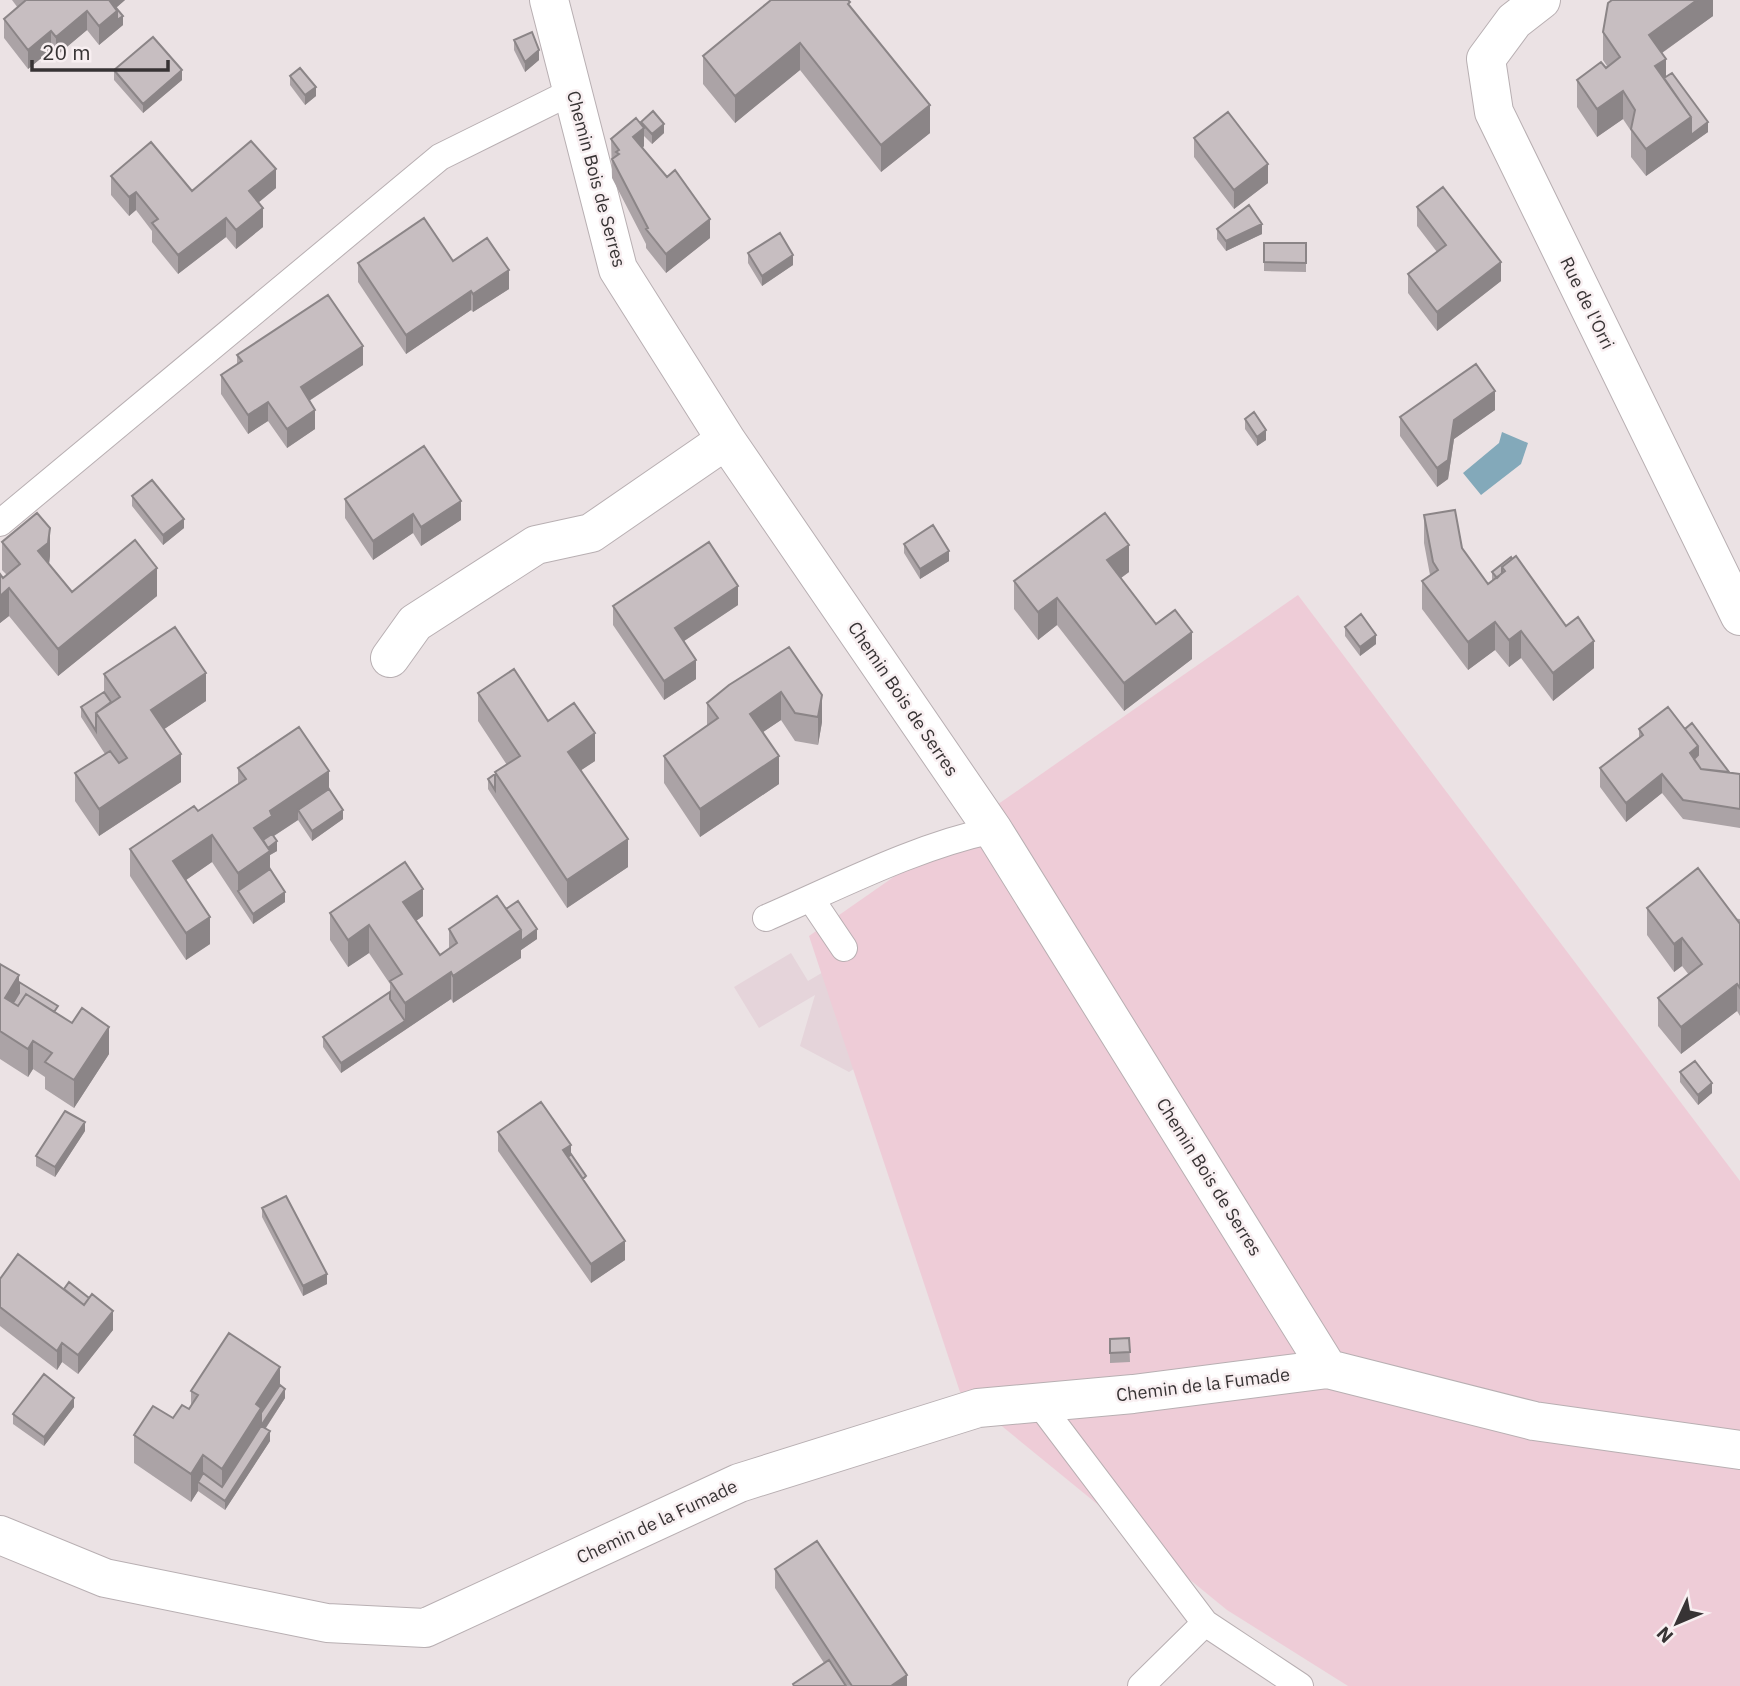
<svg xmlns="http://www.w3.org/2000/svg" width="1740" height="1686" font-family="'IBM Plex Sans',sans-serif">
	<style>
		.built { fill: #e5d4da }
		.green { fill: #eeccd7 }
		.water { fill: #83a9ba }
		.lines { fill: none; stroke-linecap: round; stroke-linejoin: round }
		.lane-casing { stroke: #b8afb2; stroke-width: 28 }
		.street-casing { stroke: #b8afb2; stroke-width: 40 }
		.lane { stroke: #fff; stroke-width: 26 }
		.street { stroke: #fff; stroke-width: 38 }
		.wall { fill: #aba3a6 }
		.shaded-wall { fill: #8b8587 }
		.building { fill: #c7bec1; stroke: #8b8587; stroke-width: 2 }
		.labels { text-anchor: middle; stroke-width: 5; stroke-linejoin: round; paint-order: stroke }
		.street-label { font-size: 18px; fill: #373334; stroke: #f8eff1 }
	</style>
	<rect width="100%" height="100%" fill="#ebe2e4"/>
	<!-- built -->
	<path class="built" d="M866,947L919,1027L849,1072L800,1046L815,995L759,1028L734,987L791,953L808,981Z"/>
	<!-- green -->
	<path class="green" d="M1298,595L1740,1181V1686H1348L1227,1610L960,1392L809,936Z"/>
	<!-- water -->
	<path class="water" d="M1502,432L1528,443L1521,464L1481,495L1463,473L1499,443Z"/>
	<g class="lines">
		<defs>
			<path id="lane" d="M0,523L440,157L573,91
				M811,899L844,948
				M766,918C840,886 914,847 993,830
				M1038,1402L1205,1623L1300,1686
				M1141,1686L1205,1623"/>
			<path id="street" d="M549,0L618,269L726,440L993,830L1328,1369
				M1541,0L1514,21L1486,59L1494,112L1740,616
				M390,658L415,623L536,545L591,533L726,440
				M0,1535L105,1578L327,1623L425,1628L739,1483L978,1408L1133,1394L1328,1369L1534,1421L1740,1450"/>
		</defs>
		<!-- lane casing -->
		<use href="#lane" class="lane-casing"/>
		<!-- street casing -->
		<use href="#street" class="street-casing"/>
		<!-- lane -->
		<use href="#lane" class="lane"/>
		<!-- street -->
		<use href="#street" class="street"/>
	</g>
	<!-- wall -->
	<path class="wall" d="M12,0H125L116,8L123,25L99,45L87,30L56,56L51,50L28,69L4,38V19L18,8Z
		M1713,0V16L1662,53L1666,77L1708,132L1646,176L1631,157V131L1623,119L1597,137L1577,107V80L1607,66L1603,60V32Z
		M850,6L930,133L881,172L800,70L735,123L703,84V56Z
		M514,40L539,60L525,72L514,50Z
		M114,70L182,80L143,113L114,80Z
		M290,76L316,96L305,105L290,85Z
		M641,124L664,133L652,144L644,136V146L643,148L710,238L666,273L646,248V244L612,178L611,139Z
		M1194,138L1268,183L1234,209L1194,157Z
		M111,176L192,191L276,188L258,203L263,227L236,249L226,237L178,274L152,242V231L136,210L129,216L111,195Z
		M1417,207L1501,281L1437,331L1408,293V274L1437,252L1417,226Z
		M1217,229L1262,234L1226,251L1217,239Z
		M1264,243H1306V272L1264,271Z
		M748,253L793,265L762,286L748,263Z
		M453,261L509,289L473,312L471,310L406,354L358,282V263Z
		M237,355L363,365L309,401L315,429L287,448L268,421L248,434L221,394V375L237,365Z
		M1495,410L1454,439L1448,479L1437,487L1400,436V417Z
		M1245,419L1266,440L1257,446L1245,429Z
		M132,496L184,528L163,545L132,506Z
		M345,499L461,520L421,546L413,533L373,560L345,518Z
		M1424,515L1462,548L1488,584L1492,581V572L1511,557L1594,668L1553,701L1521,658L1509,667L1495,650L1468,670L1422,609V581L1430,575L1424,543Z
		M2,542L50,556L49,564L72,592L157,596L58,676L9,616L0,623V574L3,578L7,575L2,570Z
		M904,544L949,561L920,579L904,553Z
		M1129,572L1121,578L1156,624L1192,659L1124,711L1057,625L1038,640L1014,609V581Z
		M738,605L684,641L696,679L664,700L613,625V606Z
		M1345,627L1376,644L1360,656L1345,636Z
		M789,647L822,722L818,745L795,741L781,720L763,732L779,784L700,837L664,783V756L707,726V703Z
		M104,674L206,701L164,729L181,782L99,836L75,801V773L105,754L81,717V707L104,692Z
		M478,693L548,721L595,761L581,770L628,867L567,908L488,789V779L495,774V772L507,765L478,721Z
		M1639,729H1685L1729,772L1740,774V828L1683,819L1662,793L1626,822L1600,787V768L1639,738Z
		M238,768L329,789L343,819L312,841L298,820L274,836L277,851L270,855V869L285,902L253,924L212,862L186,880L210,944L186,960L130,876V849L198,811L238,784Z
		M1647,908L1740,919V1016L1737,1011L1681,1054L1658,1026V998L1689,975L1682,966L1674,972L1647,935Z
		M506,909L537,939L521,950V958L453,1003L451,999L341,1073L323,1047V1037L390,992V984L369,953L348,967L330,940V913L423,916L416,921L440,955L449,949V929Z
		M0,964L19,982L58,1014L109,1054L74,1108L45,1089V1077L33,1069L28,1077L0,1059Z
		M1680,1072L1712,1093L1698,1105L1680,1082Z
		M85,1131L55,1177L36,1166V1156Z
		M498,1132L571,1155L625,1260L591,1283L498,1151Z
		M262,1208L327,1284L303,1296L262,1217Z
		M0,1279L113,1330L78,1374L62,1362L57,1370L0,1326Z
		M1129,1338L1130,1362L1110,1363V1339Z
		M280,1385L285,1398L266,1428L270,1441L225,1510L198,1491L191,1502L134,1463V1435L173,1418L189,1409L191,1406V1391Z
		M74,1407L44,1446L13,1424V1414Z
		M775,1569L907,1686H793V1684L824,1663L775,1588Z"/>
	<!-- shaded-wall -->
	<path class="shaded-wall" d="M106,0H125L111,12Z
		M1697,0H1713V16L1649,62V35Z
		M87,11V30L56,56V37Z
		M117,11L123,16V25L99,45V26Z
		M51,31V50L28,69V50Z
		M800,43V70L735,123V96Z
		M539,50V60L525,72V62Z
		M1666,59V87L1655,66Z
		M182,70V80L143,113V104Z
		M316,87V96L305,105V95Z
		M1623,91V119L1597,137V109Z
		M930,105V133L881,172V145Z
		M1691,117L1708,122V132L1646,176V149Z
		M664,124V133L652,144V134Z
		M644,128V146L633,156V137Z
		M1268,164V183L1234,209V190Z
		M276,169V188L249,210V191Z
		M136,192V210L129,216V197Z
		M263,208V227L236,249V230Z
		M226,218V237L178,274V255Z
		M710,219V238L666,273V254Z
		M1262,224V234L1226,251V241Z
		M793,255V265L762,286V276Z
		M1501,262V281L1437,331V312Z
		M509,270V289L473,312V294Z
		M471,291V310L406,354V335Z
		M363,346V365L301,406V387Z
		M1495,391V410L1454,439L1448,479L1437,487V468L1454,420Z
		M268,402V421L248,434V415Z
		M315,410V429L287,448V429Z
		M1266,430V440L1257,446V437Z
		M461,501V520L421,546V527Z
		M413,514V533L373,560V541Z
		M184,519V528L163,545V535Z
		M50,528V556L48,571L38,551Z
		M1129,545V572L1107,588V560Z
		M949,551V561L920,579V569Z
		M157,568V596L58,676V649Z
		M738,586V605L675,647V628Z
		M9,588V616L0,623V596Z
		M1057,598V625L1038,640V612Z
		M1495,622V650L1468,670V642Z
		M1521,631V658L1509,667V640Z
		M1192,632V659L1124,711V683Z
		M1376,635V644L1360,656V647Z
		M1594,641V668L1553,701V673Z
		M696,660V679L664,700V681Z
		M206,673V701L151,738V710Z
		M781,692V720L750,741V714Z
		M822,695V722L818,745V717Z
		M595,733V761L568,779V752Z
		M1698,746V765L1690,753Z
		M181,754V782L99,836V809Z
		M779,756V784L700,837V809Z
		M329,771V799L298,810V820L272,837L259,853L254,828L270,811Z
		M1662,774V793L1626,822V803Z
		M343,810V819L312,841V831Z
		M212,835V862L173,889V861Z
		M628,839V867L567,908V880Z
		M277,841V851L270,855V879L238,891V873L259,853Z
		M423,889V916L403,930V902Z
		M285,892V902L253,924V914Z
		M210,917V944L186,960V933Z
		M369,925V953L348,967V940Z
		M537,929V939L521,950V958L453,1003V976L521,930Z
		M1682,938V966L1674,972V944Z
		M451,972V999L405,1030V1003Z
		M19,975V1003L9,1018L5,998Z
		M1737,984V1011L1681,1054V1027Z
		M405,1021V1030L341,1073V1063Z
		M109,1027V1054L74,1108V1080Z
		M33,1041V1069L28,1077V1049Z
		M1712,1083V1093L1698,1105V1095Z
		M85,1122V1131L55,1177V1167Z
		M571,1145V1164L563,1150Z
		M625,1241V1260L591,1283V1264Z
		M327,1274V1284L303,1296V1286Z
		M113,1311V1330L78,1374V1355Z
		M62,1343V1362L57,1370V1351Z
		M280,1367V1395L261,1423V1435L222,1496V1469L256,1404Z
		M285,1389V1398L261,1435V1426Z
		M74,1398V1407L44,1446V1437Z
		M270,1431V1441L225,1510V1501Z
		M203,1455V1483L198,1482V1491L191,1502V1474Z
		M907,1675V1686H891Z"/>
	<!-- building -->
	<path class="building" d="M26,0H109L117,11L99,26L87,11L56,37L51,31L28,50L4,19Z
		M771,0H848L850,2L848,4L930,105L881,145L800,43L735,96L703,56Z
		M1612,0H1697L1649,35L1666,59L1655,66L1691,117L1646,149L1631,129L1635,110L1623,91L1597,109L1577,80L1601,62L1606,68L1620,57L1603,32L1608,3Z
		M111,2L123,16L117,20V11Z
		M532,32L539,50L525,62L514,40Z
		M153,37L182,70L143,104L114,70Z
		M300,68L316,87L305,95L290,76Z
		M1672,73L1708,122L1691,135V117L1664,78Z
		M653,111L664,124L652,134L641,122Z
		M1228,112L1268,164L1234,190L1194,138Z
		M636,118L644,128L633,137L667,177L675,170L710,219L666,254L646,229L648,228L612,159L619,154L616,152L619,150L611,139Z
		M251,141L276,169L249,191L263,208L236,230L226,218L178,255L152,223L158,219L136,192L129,197L111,176L151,142L192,191Z
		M1443,187L1501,262L1437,312L1408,274L1446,245L1417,207Z
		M1249,205L1262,224L1226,241L1217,229Z
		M424,218L453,261L487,238L509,270L473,294L471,291L406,335L358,263Z
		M780,233L793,255L762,276L748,253Z
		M1264,243H1306V263L1264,262Z
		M328,295L363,346L301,387L315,410L287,429L268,402L248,415L221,375L242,361L237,355Z
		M1476,364L1495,391L1454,420L1448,460L1437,468L1400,417Z
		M1254,412L1266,430L1257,437L1245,419Z
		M424,446L461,501L421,527L413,514L373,541L345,499Z
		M152,480L184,519L163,535L132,496Z
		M1455,510L1462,548L1488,584L1505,571L1502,567L1516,556L1566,626L1578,617L1594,641L1553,673L1521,631L1509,640L1495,622L1468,642L1422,581L1438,570L1433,562L1424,515Z
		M37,513L50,528L48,543L38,551L72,592L135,540L157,568L58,649L9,588L0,596V574L3,578L20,564L2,542Z
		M1105,513L1129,545L1107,560L1156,624L1175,610L1192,632L1124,683L1057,598L1038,612L1014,581Z
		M933,525L949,551L920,569L904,544Z
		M709,542L738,586L675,628L696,660L664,681L613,606Z
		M1511,557L1512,559L1502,567V573L1497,578L1492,572Z
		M1361,614L1376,635L1360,647L1345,627Z
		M175,627L206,673L151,710L181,754L99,809L75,773L110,751L119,763L127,758L96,713L120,697L104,674Z
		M789,647L822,695L818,717L795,713L781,692L750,714L779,756L700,809L664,756L718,718L707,703L729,685Z
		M514,669L548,721L574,703L595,733L568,752L628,839L567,880L495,772L520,756L478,693Z
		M104,692L111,702L96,713V731L81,707Z
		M1668,707L1698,746L1690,753L1701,769L1740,774V809L1683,800L1662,774L1626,803L1600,768L1643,735L1639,729Z
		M1692,723L1729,772L1701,769L1694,759L1698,755V746L1685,729Z
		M299,727L329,771L270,811L272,816L254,828L270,851L238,873L212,835L173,861L210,917L186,933L130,849L194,806L198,811L246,779L238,768Z
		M495,774V790L488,779Z
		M329,789L343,810L312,831L298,810Z
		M272,834L277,841L268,848L263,840Z
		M405,862L423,889L403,902L440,955L457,943L449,929L497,896L521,930L453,976L451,972L405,1003L390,981L402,974L369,925L348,940L330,913Z
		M1698,868L1740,924V988L1737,984L1681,1027L1658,998L1702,964L1682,938L1674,944L1647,908Z
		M270,869L285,892L253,914L238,891Z
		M518,901L537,929L521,941V930L506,909Z
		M0,964L19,975L5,998L18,1006L26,994L72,1023L82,1008L109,1027L74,1080L45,1062L52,1053L33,1041L28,1049L0,1031Z
		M19,982L58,1006L54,1012L26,994L18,1006L13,1003L19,993Z
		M390,992V999L405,1021L341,1063L323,1037Z
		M1695,1061L1712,1083L1698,1095L1680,1072Z
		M541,1102L571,1145L563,1150L625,1241L591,1264L498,1132Z
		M65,1111L85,1122L55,1167L36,1156Z
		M571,1154L586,1176L583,1179L568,1157Z
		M286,1196L327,1274L303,1286L262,1208Z
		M18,1254L84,1305L92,1294L113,1311L78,1355L62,1343L57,1351L0,1307V1279Z
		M69,1282L89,1298L84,1305L64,1289Z
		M229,1333L280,1367L256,1404L261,1408L222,1469L203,1455L191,1474L134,1435L153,1406L173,1418L182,1405L189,1409L198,1395L191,1391Z
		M1129,1338L1130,1352L1110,1353V1339Z
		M44,1374L74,1398L44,1437L13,1414Z
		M280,1385L285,1389L261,1426L270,1431L225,1501L198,1482L203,1473L222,1487L261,1426V1413Z
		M817,1541L907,1675L891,1686H852L775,1569Z
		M829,1660L846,1686H794L793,1684Z"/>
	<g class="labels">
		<!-- street labels -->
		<g class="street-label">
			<text transform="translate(596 179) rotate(75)" y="6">Chemin Bois de Serres</text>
			<text transform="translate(1587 303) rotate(64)" y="6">Rue de l'Orri</text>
			<text transform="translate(903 699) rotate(56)" y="6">Chemin Bois de Serres</text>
			<text transform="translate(1209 1177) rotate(58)" y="6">Chemin Bois de Serres</text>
			<text transform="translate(1203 1385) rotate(-7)" y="6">Chemin de la Fumade</text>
			<text transform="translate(657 1522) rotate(-25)" y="6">Chemin de la Fumade</text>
		</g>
	</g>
	<!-- north arrow -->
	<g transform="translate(1677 1623) rotate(226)" stroke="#f8eff1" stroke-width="5" paint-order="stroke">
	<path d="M0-5L12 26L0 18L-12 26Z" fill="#373334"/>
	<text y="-10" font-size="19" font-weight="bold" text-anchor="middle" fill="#373334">N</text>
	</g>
	<!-- scale -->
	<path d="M32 60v10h136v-10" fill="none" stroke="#373334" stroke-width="3.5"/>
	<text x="42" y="60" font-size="21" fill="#373334" stroke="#f8eff1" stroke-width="5" paint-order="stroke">20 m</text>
</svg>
